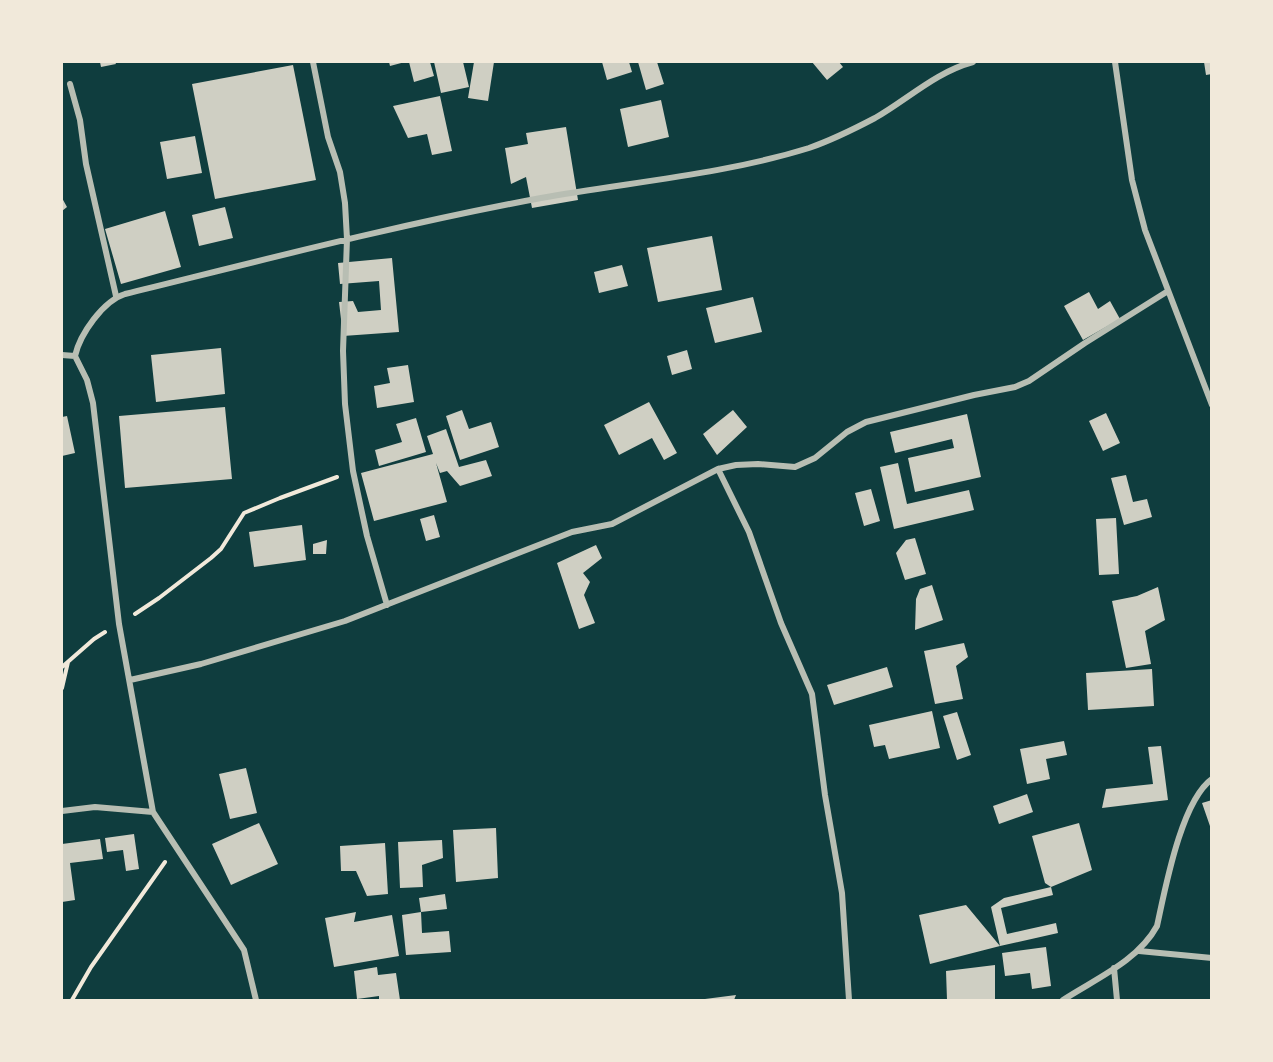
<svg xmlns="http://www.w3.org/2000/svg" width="1273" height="1062" font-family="Cabin,sans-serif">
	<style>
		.building { fill: #cfcfc3 }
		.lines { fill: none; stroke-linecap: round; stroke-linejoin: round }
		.path { stroke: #f1e9da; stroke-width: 4 }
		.minor { stroke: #b8beb3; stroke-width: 6 }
	</style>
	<rect width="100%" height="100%" fill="#0f3d3e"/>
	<!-- building -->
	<path class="building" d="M100,62H115L116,64L101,67Z
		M389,62H405L390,66Z
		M409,62H430L434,76L414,82Z
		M434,62H463L469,87L441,93Z
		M474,62H494L488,101L468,98Z
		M602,62H629L632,72L607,80Z
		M638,62H657L664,84L646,90Z
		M812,62H839L843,67L827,80Z
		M1204,62H1212V74L1206,75Z
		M293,65L316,180L215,199L192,84Z
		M440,96L452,151L432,155L427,134L408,138L393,106Z
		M661,100L669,137L628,147L620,109Z
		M566,127L578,200L532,208L526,177L511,184L505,148L528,144L526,133Z
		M195,136L202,173L167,179L160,142Z
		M62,198L67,207L62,211Z
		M225,207L233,238L199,246L192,215Z
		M165,211L181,267L121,284L105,229Z
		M712,236L722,290L658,302L647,248Z
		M392,258L399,332L343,336L339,302L353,301L358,312L381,310L379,281L340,284L338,263Z
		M622,265L628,286L599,293L594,272Z
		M1089,292L1098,309L1110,301L1120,319L1083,340L1064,306Z
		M753,297L762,332L715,343L706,308Z
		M221,348L225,394L156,402L151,355Z
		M687,350L692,369L672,375L667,356Z
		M408,365L414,402L377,408L374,386L390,383L387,368Z
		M649,402L677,453L664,460L652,438L619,455L604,425Z
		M225,407L232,479L125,488L119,416Z
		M462,410L469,429L491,422L499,447L460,460L446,416Z
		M733,410L747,427L717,455L703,434Z
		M1106,413L1120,443L1103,451L1089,421Z
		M967,414L981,477L915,492L908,458L954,448L952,439L895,453L890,432Z
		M67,416L75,453L62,456V417Z
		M416,418L426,452L379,466L375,450L402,442L396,424Z
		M446,429L459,467L486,460L492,476L460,486L447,471L440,473L436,463L447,502L374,521L361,473L433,454L427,436Z
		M898,463L907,504L969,490L974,510L894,529L880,467Z
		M1126,475L1133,502L1147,499L1152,517L1124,525L1111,478Z
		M871,489L880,521L864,526L855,493Z
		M434,515L440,537L426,541L420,519Z
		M1116,518L1119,574L1099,575L1096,519Z
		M302,525L306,560L254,567L249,532Z
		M915,538L926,574L905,580L896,553L906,540Z
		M327,540L326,554H313V544Z
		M596,545L602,558L583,573L590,582L584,595L595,623L579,629L557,563Z
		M932,585L943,620L915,630L916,599L920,589Z
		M1158,587L1165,620L1145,631L1151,664L1126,668L1112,601L1137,596Z
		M964,643L968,657L956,666L963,699L935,704L924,651Z
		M887,667L893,687L834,705L827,685Z
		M1152,669L1154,706L1088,710L1086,673Z
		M932,711L940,748L889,759L885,745L874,747L869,725Z
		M957,712L971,755L957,760L943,716Z
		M1064,741L1067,755L1046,759L1050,779L1027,784L1020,749Z
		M1161,746L1168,800L1102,808L1106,789L1153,784L1148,747Z
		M246,768L257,813L230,819L219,774Z
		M1027,794L1033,812L999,824L993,806Z
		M1212,800V829H1211L1202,803Z
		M259,823L278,864L231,885L212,844Z
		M1079,823L1092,870L1051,887L1045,883L1032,836Z
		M496,828L498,878L456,882L453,830Z
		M134,834L139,869L126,871L123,850L107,852L105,838Z
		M100,839L103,859L70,863L75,900L62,902V844Z
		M442,840L443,858L422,865L423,887L400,888L398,842Z
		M385,843L388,894L367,896L356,871H341L340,846Z
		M1051,887L1053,895L1001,908L1007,934L1056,923L1058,933L1000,946L991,907L1004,898Z
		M445,894L447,909L421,912L422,933L449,931L451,952L406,955L402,915L421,912L419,898Z
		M966,905L1000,946L930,964L919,915Z
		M356,912L354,922L392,915L399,956L334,967L325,918Z
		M1046,947L1051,986L1032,989L1030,973L1005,976L1002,953Z
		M995,965V1000H947L946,971Z
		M377,967L378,975L396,973L400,1000H379V996L357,999L354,971Z
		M736,995L734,1000H705V999Z"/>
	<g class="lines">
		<!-- path -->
		<path class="path" d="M135,614L159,598L211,558L221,549L244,513L280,498L337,477
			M62,667L94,639L105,632
			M62,688L68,662
			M72,1000L91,967L165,862"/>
		<!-- minor -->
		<path class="minor" d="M313,62L328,137L340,172L345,203L347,239L343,351L345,404L353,471L367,536L387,605
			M1115,62L1132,180L1145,230L1212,405
			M70,84L80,120L86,164L116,296
			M62,355L75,356
			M718,469L749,532L781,623L812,694L825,795L842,893L849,1000
			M130,680L201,664L345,621L572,532L612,524L718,469L736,465L758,464L795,467L815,458L847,432L866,422L974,395L1015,387L1029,381L1085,343L1168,291
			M62,811L95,807L153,812
			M1139,951L1212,958
			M1114,968L1117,1000
			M256,1000L244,950L153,812L119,624L93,403L87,380L75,356C80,334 103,301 125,294C263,260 401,224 541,198C630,182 722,175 809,148C829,141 856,128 875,118C908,99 936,72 973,62
			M1063,1000C1095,979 1138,961 1157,926C1165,890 1181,801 1212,779"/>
	</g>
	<!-- border -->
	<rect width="1273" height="1062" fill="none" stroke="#f1e9da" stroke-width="126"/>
</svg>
